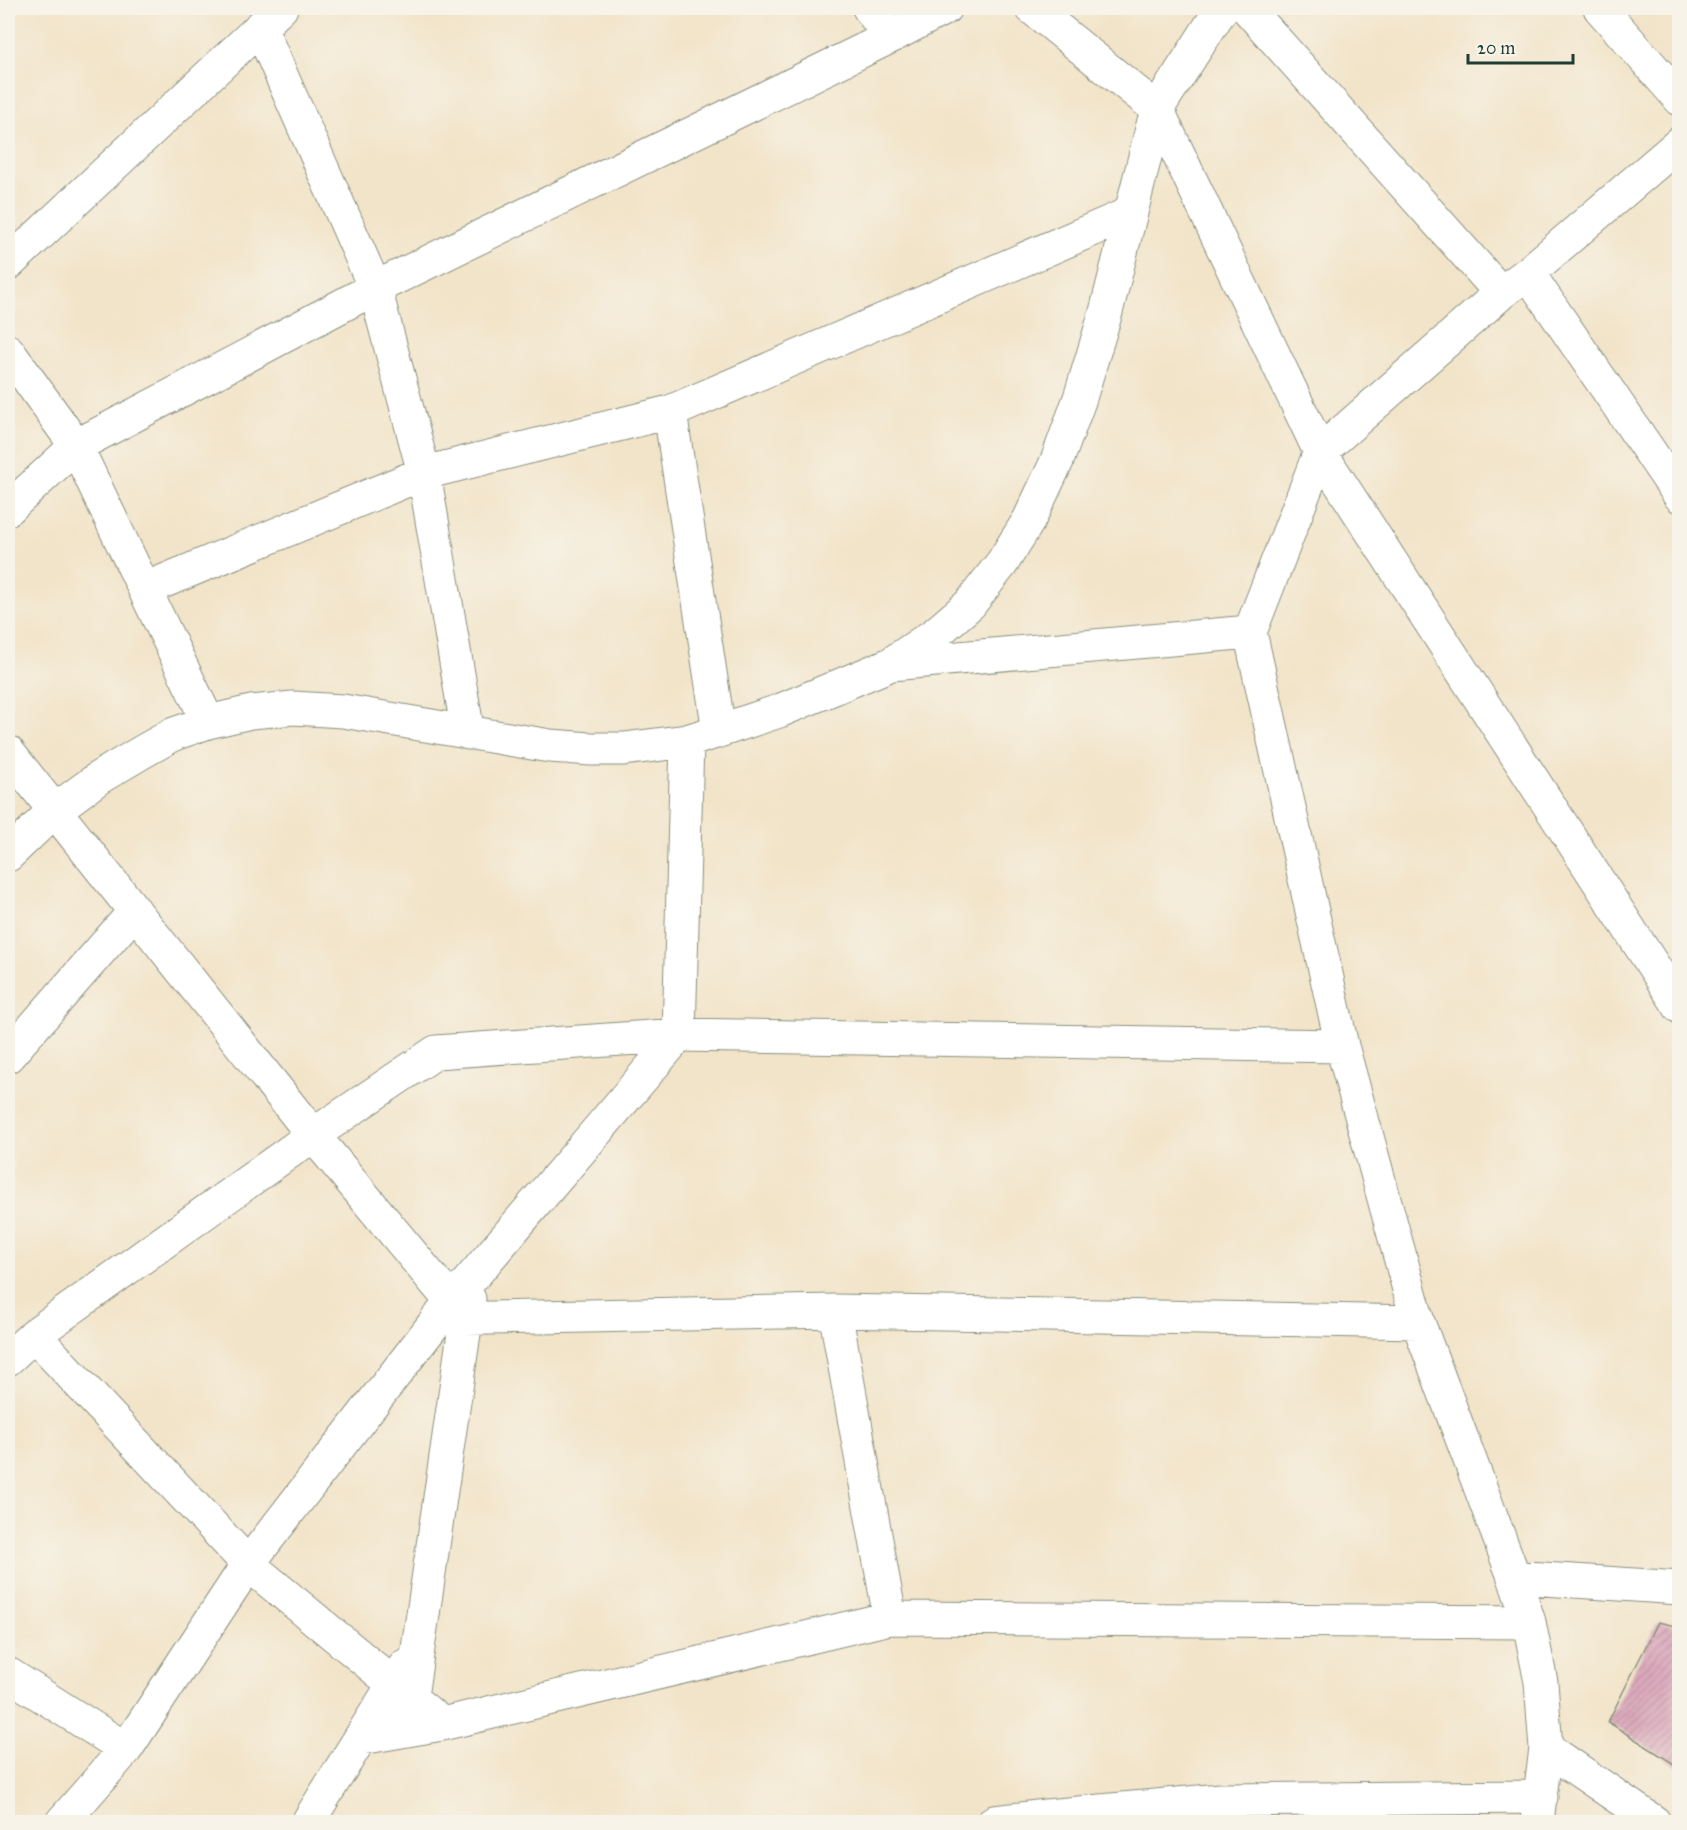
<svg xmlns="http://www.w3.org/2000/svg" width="1687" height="1830" font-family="'IM FELL Great Primer',serif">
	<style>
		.building { fill: url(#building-hatch) }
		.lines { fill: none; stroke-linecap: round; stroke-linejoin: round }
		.minor-casing { stroke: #88907e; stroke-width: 35 }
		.minor { stroke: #fff; stroke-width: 33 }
	</style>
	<defs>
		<pattern id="building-hatch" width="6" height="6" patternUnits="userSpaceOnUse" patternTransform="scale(1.5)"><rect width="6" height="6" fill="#ddaabd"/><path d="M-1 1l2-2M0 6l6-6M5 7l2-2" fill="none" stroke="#b38c9a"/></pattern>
	</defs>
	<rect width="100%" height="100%" fill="#f7f3e8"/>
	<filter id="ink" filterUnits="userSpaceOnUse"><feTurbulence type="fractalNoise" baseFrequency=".0167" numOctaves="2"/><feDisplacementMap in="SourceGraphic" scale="12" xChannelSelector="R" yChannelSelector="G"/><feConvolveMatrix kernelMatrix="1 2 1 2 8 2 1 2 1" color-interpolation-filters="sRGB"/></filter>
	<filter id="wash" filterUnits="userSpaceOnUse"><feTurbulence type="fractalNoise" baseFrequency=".008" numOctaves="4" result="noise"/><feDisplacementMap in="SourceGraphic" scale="24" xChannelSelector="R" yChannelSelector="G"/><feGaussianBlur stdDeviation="1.35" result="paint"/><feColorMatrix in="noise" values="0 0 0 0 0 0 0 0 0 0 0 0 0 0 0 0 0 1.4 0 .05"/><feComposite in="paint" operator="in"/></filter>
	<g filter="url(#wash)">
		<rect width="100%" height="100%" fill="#f2e4c9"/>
		<g id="blocks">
			<!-- building -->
			<path class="building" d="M1658,1622L1680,1627V1768L1608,1722Z"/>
		</g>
	</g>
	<g filter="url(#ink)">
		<use href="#blocks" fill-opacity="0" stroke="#88907e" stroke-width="1.5"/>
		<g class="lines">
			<defs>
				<path id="minor" d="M869,8L890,37
					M1032,8L1157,109L1320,452L1250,632L1342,1046L1418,1322L1514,1577L1529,1622L1541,1682L1546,1748L1537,1822
					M1247,8L1501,293
					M1600,8L1680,99
					M260,27L375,288L424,473L468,733
					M1680,143L1528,273L1501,293L1320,452L1680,1007
					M8,264L281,8
					M1528,273L1680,496
					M8,351L76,446L208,722
					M670,412L719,731
					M8,509L76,446L375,288L890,37L945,8
					M145,589L424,473L670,412L1131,213
					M892,663L935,634L970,604L1002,563L1029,520L1057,461L1080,398L1106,312L1157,109L1222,8
					M8,752L313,1135L465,1318
					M8,855L55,810L100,777L142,752L174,734L208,722L251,712L293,708L343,711L550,746L591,749H624L687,741L719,731L779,711L891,664L1250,632
					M8,1056L135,911
					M835,1311L890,1618
					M437,1319L835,1311L1418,1322
					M34,1335L248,1564L442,1724
					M8,1359L34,1335L313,1135L436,1052L679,1035L1342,1046
					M1514,1577L1680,1588
					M8,1674L126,1749
					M408,1717L469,1299
					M361,1738L442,1724L890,1618L1529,1622
					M1546,1748L1654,1822
					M62,1822L126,1749L248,1564L451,1302L679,1035L687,741
					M308,1822L405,1666
					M994,1822L1046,1816L1221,1800L1541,1797"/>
			</defs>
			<!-- minor casing -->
			<use href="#minor" class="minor-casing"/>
			<!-- minor -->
			<use href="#minor" class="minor"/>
		</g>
	</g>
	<!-- margin -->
	<rect width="1687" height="1830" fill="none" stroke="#f7f3e8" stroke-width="30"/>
	<!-- scale -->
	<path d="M1468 54v9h105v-9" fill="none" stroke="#1f3d34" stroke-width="3"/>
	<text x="1477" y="54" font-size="18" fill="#1f3d34" stroke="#f7f3e8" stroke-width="4.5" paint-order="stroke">20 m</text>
</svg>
